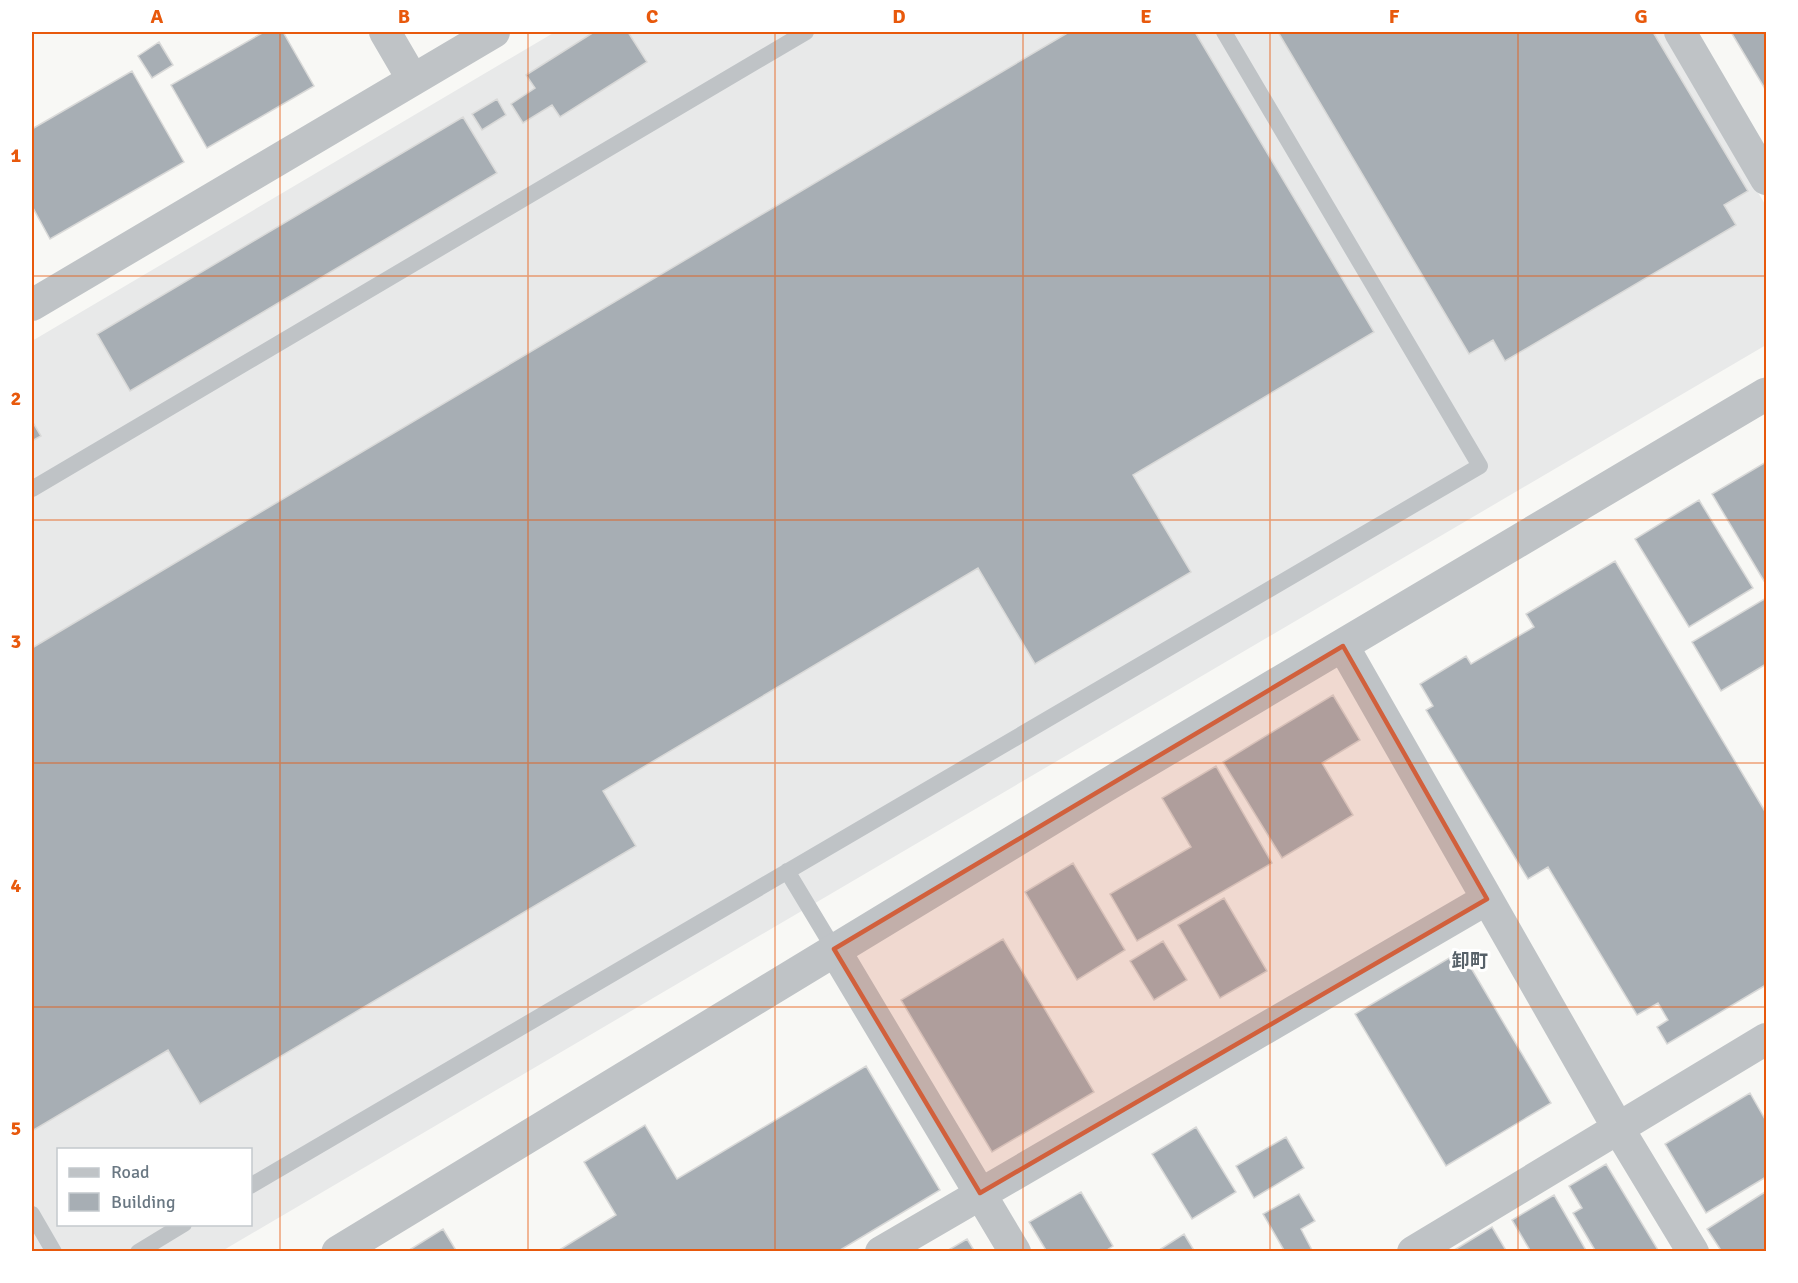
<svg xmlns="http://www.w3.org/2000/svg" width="1798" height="1283" font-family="Signika,'Noto Sans JP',sans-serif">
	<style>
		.built { fill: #e8e9e9; fill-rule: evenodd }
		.building { fill: #a7aeb4; stroke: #d9d9d8; stroke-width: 1.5 }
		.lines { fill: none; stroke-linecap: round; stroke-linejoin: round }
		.service { stroke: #bfc3c6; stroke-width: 16 }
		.minor { stroke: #bfc3c6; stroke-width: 32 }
		.tertiary { stroke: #bfc3c6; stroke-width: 33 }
		.marked { fill: #d1603c; fill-opacity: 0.2; stroke: #d1603c; stroke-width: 4.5; stroke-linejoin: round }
		.grid { fill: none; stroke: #e8590c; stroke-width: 1.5; stroke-opacity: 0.55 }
		.labels { text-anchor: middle; stroke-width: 6; stroke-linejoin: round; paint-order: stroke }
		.quarter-label { font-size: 18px; font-weight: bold; fill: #576169; stroke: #fff }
		.neatline { fill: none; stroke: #e8590c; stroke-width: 2 }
		.grid-label { font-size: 20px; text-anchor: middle; font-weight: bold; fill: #e8590c }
	</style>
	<rect width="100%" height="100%" fill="#f8f8f5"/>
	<!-- built -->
	<path class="built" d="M555,32H1663L1766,206V345L222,1251H32V341ZM58,1150H250V1224H58Z"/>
	<!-- building -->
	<path class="building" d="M264,32H283L314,86L207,148L171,85Z
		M594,32H628L647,62L560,117L552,105L523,123L511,104L535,88L526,75Z
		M1069,32H1195L1374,332L1133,475L1191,572L1035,664L978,568L603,791L636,846L200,1104L168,1050L32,1131V648Z
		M1278,32H1653L1748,191L1724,205L1736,225L1505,361L1493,340L1469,354Z
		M1731,32H1766V92L1764,87Z
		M159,42L173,65L152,78L138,56Z
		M132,71L184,162L50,239L32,206V129Z
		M497,99L506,115L482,130L472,114Z
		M463,117L497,173L130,391L97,334Z
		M32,421L41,436L32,441Z
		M1766,462V580L1764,581L1712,494Z
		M1699,500L1753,588L1689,627L1635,539Z
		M1615,561L1766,813V985L1667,1044L1657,1027L1668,1020L1658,1003L1637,1015L1548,867L1528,879L1426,710L1433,706L1420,684L1466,656L1471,664L1534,627L1526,614Z
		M1766,598V664L1721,691L1692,642Z
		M1333,695L1360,740L1322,763L1353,815L1282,858L1223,762Z
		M1216,766L1272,863L1137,941L1110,894L1191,847L1162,798Z
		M1073,863L1125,950L1077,980L1025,892Z
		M1224,898L1267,971L1220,998L1178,925Z
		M1003,939L1094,1092L992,1152L901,1000Z
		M1163,941L1187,980L1154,1000L1130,961Z
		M1461,951L1551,1103L1446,1166L1355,1014Z
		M866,1066L940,1190L837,1252H556L616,1215L584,1162L645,1125L677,1179Z
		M1750,1093L1766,1121V1177L1706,1213L1665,1144Z
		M1196,1127L1236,1192L1192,1219L1152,1154Z
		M1286,1137L1304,1168L1254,1198L1236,1166Z
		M1606,1164L1658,1250L1655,1252H1596L1573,1213L1582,1208L1569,1186Z
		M1081,1192L1113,1246L1104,1252H1047L1029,1222Z
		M1765,1192L1766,1195V1252H1722L1707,1229Z
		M1299,1194L1315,1221L1301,1229L1313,1252H1285L1263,1214Z
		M1554,1195L1587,1252H1531L1512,1220Z
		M1492,1227L1507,1252H1451Z
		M443,1229L457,1252H406Z
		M1184,1234L1195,1252H1156Z
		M967,1239L975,1252H945Z"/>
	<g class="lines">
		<!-- service -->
		<path class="service" d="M32,489L806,32
			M787,871L834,949
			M250,1186L1480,466L1224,32
			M32,1214L54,1252
			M138,1252L184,1224"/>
		<!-- minor -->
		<path class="minor" d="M385,32L413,80
			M1680,32L1766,179
			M32,305L494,32
			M1343,646L1618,1128L1693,1252
			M834,949L1015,1252
			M881,1252L1487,899
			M1413,1252L1766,1039"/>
		<!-- tertiary -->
		<path class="tertiary" d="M338,1252L1105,786L1766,394"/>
	</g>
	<!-- marked area -->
	<path class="marked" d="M1343,646L1487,899L980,1193L834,949Z"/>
	<!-- grid -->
	<path class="grid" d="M280,32V1252M528,32V1252M775,32V1252M1023,32V1252M1270,32V1252M1518,32V1252M32,276H1766M32,520H1766M32,763H1766M32,1007H1766"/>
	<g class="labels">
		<!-- quarter labels -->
		<g class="quarter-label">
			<text x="1470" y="967">卸町</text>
		</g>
	</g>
	<!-- border -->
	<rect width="1798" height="1283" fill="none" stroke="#ffffff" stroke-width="66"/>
	<!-- legend -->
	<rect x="57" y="1148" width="195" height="78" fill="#ffffff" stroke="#c3c9cd" stroke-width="1.5"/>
	<rect x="69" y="1168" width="30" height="9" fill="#bfc3c6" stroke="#c3c9cd" stroke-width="1.5"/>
	<text x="111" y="1178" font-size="18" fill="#6a7883">Road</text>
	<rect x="69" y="1193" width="30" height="18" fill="#a7aeb4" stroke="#c3c9cd" stroke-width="1.5"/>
	<text x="111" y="1208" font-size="18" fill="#6a7883">Building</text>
	<rect x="33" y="33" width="1732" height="1217" class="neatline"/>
	<g class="grid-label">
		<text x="157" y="23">A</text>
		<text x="404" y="23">B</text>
		<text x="652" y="23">C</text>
		<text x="899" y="23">D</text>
		<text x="1146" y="23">E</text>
		<text x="1394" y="23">F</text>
		<text x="1641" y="23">G</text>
		<text x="16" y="162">1</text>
		<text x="16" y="405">2</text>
		<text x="16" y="648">3</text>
		<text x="16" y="892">4</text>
		<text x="16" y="1135">5</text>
	</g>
</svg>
